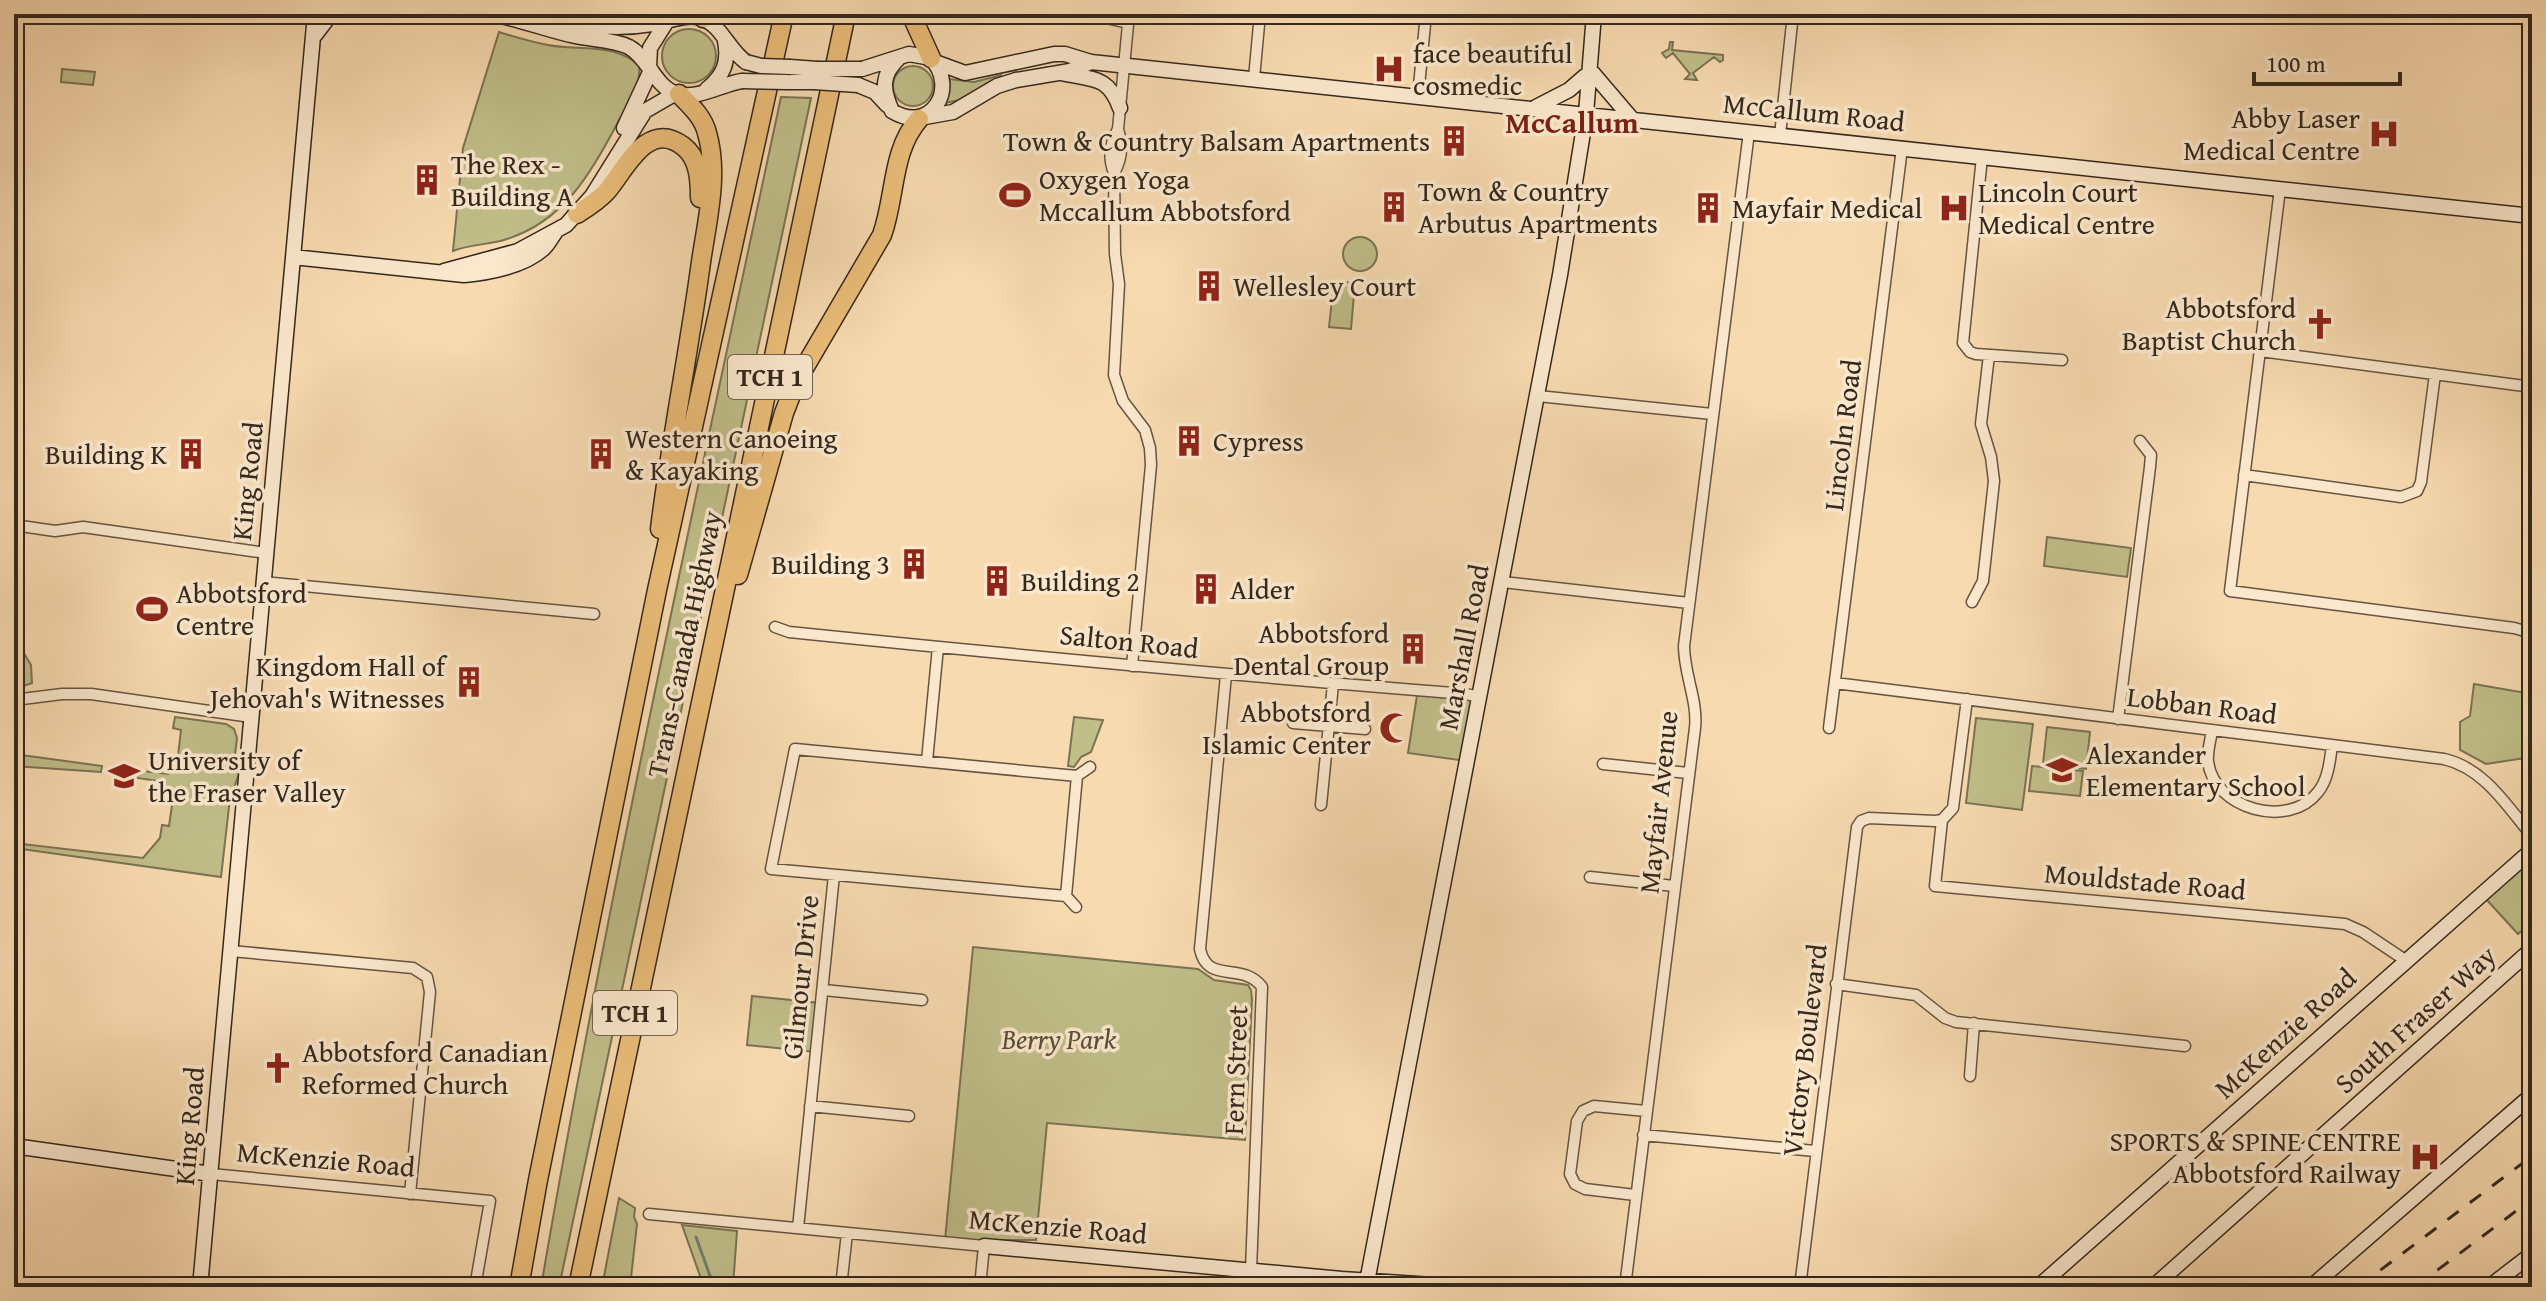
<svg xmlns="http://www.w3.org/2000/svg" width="2546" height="1301" font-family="'Gentium Book Plus',serif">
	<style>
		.green { fill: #c0be89; stroke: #7a7353; stroke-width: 2 }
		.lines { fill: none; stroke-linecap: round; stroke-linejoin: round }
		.stream { stroke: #748070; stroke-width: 3 }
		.street-casing { stroke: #655442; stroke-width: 13 }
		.secondary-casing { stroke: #34281d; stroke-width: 17 }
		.highway-casing { stroke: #34281d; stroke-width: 21 }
		.street { stroke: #fae7cc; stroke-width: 10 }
		.secondary { stroke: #fae7cc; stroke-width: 14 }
		.highway { stroke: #ecbd78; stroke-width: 18 }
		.rail { stroke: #34281d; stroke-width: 3; stroke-dasharray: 14 14; stroke-linecap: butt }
		.secondary-bridge-casing { stroke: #34281d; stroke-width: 17; stroke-linecap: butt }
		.secondary-bridge { stroke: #fae7cc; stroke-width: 14 }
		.labels { text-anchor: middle; stroke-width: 7; stroke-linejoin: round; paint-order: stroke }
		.shield { fill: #fae7cc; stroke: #6f6152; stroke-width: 2 }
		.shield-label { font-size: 26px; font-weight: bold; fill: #34281d }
		.poi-label { font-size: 28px; fill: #34281d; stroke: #fae7cc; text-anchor: start }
		.street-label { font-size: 28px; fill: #34281d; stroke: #fae7cc }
		.park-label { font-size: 28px; font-style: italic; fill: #574e38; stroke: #fae7cc }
		.neighbourhood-label { font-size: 30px; font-weight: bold; fill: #7a1f14; stroke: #fae7cc }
	</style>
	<rect width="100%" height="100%" fill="#f8dab0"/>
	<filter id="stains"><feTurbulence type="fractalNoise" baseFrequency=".0025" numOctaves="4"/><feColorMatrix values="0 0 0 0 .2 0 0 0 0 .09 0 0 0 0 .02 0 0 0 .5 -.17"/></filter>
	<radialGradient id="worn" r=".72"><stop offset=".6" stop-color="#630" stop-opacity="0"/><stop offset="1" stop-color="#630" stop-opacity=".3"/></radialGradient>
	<!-- green -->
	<path class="green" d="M662 56a27 27 0 1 1 54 0a27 27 0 1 1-54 0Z
		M499,32C515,37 532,42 548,45C577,51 616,42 639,66C642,85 627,106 618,122C592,172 564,221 507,239C490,245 470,244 453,251L463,148Z
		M1670,42H1673L1672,50L1723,55V60L1720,62L1714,57L1693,73L1697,80L1685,79L1690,74L1673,53L1666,58L1662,53L1669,49Z
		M893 86a20 20 0 1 1 40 0a20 20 0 1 1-40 0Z
		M62,69L95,72L93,85L61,82Z
		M1002,75L959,100L945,103L948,97L949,79L974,82Z
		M781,97L811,98L559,1287H541C609,888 697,493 781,97Z
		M1343 254a17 17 0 1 1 34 0a17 17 0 1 1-34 0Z
		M1334,281L1355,283L1351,329L1329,327Z
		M2047,537L2131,548L2127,577L2044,566Z
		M14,644L19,645L31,665L32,683L14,689Z
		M2474,684L2532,694V757L2486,764L2460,750V722L2470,716Z
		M1417,695L1477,699L1466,761L1408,753Z
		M175,717L226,724L234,729L237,738L234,763L239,774L230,798L221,877L14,848V843L143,858L160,838L162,825L169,826L174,791L166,789V782L116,775L117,768L168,774L169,764L177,765L181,730L173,728Z
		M1074,717L1103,720L1091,752L1081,757L1074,767L1068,766Z
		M1976,718L2033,724L2022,810L1966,803Z
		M2047,727L2090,732L2086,769L2043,764Z
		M14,754L102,766L101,772L14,766Z
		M2032,766L2083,771L2080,796L2029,791Z
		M2532,864V922L2518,934L2486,899L2523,865L2526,869Z
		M973,947L1198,969L1214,980L1248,985L1251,990L1252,1000L1245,1140L1047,1123L1036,1240H945Z
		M752,996L820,1003L815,1052L747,1045Z
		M619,1198L635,1208L634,1217L637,1224L630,1287H602Z
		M682,1225L737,1231L733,1287H704Z"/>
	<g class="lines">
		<!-- stream -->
		<path class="stream" d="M696,1237L714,1287"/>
		<defs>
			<path id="street" d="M1089,14L1128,23
				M1254,78L1260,14
				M1418,96L1426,14
				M1118,129C1110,143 1108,158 1114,173L1115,254L1119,284L1114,375L1123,401L1145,430L1150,448L1151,465L1132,666
				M1780,135L1793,14
				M1982,157L1963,343L1970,352L1976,354L2062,360
				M1114,173C1122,159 1123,144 1118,129L1129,14
				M2280,189L2230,591L2514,628L2532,633
				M2260,351L2532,387
				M1538,396L1712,414
				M2244,475L2401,497L2417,491L2421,482L2435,374
				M14,525L55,531L83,527L266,553
				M263,582L594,614
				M1503,582L1689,603
				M1972,602L1983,581L1994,481L1991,457L1981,424L1989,355
				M775,627L789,632C1014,655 1240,676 1466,694L1480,697
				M1226,675L1200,949C1207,985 1243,961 1262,987L1251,1270
				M1835,683L2444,759C2484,768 2507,806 2532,836
				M14,700L62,694H91L251,717
				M2118,719L2150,467L2151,455L2140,441
				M1293,723L1365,729
				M1829,728L1902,148
				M2212,730C2211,739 2207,751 2208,761C2213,809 2289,830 2318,792C2328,780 2330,761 2332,745
				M927,761L938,647
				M1603,764L1688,773
				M1077,776L1066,896L771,869L795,749L1077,776L1090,767
				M1321,805L1333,684
				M1942,820L1935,886L2345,924L2363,932L2405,960
				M1590,877L1674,886
				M1066,896L1076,907
				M231,951L413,968L427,977L430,992L410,1194
				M1836,984L1916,995L1945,1018L1956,1022L2185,1046
				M824,990L922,1000
				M1970,1076L1974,1023
				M810,1106L909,1116
				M1643,1135L1815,1151
				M211,1174L490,1201L475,1287
				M1635,1195L1585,1189L1575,1184L1570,1174L1577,1121L1583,1111L1594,1106L1646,1111
				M649,1214L984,1246L980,1287
				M798,1228L834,875
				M841,1287L847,1233
				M1625,1287L1695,728C1698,701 1684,674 1684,646L1749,132
				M1800,1287L1857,827L1861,821L1869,818L1935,821L1942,820L1953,808L1967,699"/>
			<path id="secondary" d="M491,14C520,19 547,30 575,36C592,40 612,39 629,47C649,58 654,86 677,94C697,100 722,84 742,81
				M546,14C580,27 615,30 652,24C667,22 686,13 701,18C721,24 729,51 746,62
				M315,35L331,14
				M935,62L965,73L1054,54H1065L1091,62L2532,216
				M649,67L650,48L667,21
				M790,67L817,69
				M862,69L909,54L931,58C959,88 931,135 892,111C882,89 881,74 900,57
				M1591,71L1632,119
				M1061,73C1092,80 1108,75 1120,108
				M787,82H814
				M858,85L875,92L887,105
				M707,89C724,75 729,62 725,41
				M1536,107L1569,90L1591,71
				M925,117L953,112L997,86L1016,80L1070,71L1091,62
				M624,128L651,70
				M293,257L464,275C489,273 524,266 543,249C548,245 551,238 555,233
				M444,271L518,251L566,225L592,196L645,111L676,93
				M14,1146L211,1174
				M984,1246L1342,1279L1463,1287
				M200,1287L315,14
				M1366,1287L1560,275L1586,114L1594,14
				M2038,1287L2532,850
				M2153,1287L2532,949
				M2311,1287L2532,1095
				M2489,1287L2532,1254"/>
			<path id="highway" d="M911,14L931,58
				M703,18L713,14
				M577,214C588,207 598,201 607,191C625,170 647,119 683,146C699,158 700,180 700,198
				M660,529C671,439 689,351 701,262C707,221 719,174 707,133C703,117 691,106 679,94
				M738,575L784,413L796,382L882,235C896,196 891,151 919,119
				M519,1287L538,1180L657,590L784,14
				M578,1287L846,14"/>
		</defs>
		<!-- street casing -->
		<use href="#street" class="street-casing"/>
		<!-- secondary casing -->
		<use href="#secondary" class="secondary-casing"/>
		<!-- highway casing -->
		<use href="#highway" class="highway-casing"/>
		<!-- street -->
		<use href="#street" class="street"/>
		<!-- secondary -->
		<use href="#secondary" class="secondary"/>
		<!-- highway -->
		<use href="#highway" class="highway"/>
		<!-- rail -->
		<path class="rail" d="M2358,1287L2532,1156
			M2415,1287L2532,1199"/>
		<defs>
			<path id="secondary-bridge" d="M746,62L761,66L790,67
				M817,69H862
				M742,81L787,82
				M814,82L858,85"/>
		</defs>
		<!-- secondary-bridge casing -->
		<use href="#secondary-bridge" class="secondary-bridge-casing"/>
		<!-- secondary-bridge -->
		<use href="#secondary-bridge" class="secondary-bridge"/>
	</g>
	<!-- icons -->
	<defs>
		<symbol id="hospital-bare" viewBox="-9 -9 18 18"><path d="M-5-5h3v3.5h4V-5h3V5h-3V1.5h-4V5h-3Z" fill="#8f2418" stroke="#fae7cc" stroke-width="2.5" paint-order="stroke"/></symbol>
		<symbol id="building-bare" viewBox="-9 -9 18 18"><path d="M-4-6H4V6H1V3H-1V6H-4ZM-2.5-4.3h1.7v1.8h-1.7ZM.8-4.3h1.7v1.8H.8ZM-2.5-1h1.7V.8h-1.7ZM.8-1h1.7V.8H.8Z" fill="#8f2418" stroke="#fae7cc" stroke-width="2.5" paint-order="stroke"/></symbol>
		<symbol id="stadium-bare" viewBox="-9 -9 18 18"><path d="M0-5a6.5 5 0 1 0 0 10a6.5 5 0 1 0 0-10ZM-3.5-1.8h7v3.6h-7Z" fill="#8f2418" stroke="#fae7cc" stroke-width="2.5" paint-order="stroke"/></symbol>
		<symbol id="church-bare" viewBox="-9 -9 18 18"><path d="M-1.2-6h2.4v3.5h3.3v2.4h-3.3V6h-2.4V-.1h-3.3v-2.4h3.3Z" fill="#8f2418" stroke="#fae7cc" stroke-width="2.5" paint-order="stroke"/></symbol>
		<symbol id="mosque-bare" viewBox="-9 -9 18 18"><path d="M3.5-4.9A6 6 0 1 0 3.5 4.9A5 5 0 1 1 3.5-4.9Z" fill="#8f2418" stroke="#fae7cc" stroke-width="2.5" paint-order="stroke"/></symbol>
		<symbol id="school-bare" viewBox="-9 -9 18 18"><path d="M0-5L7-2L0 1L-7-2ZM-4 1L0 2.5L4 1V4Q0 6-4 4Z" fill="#8f2418" stroke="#fae7cc" stroke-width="2.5" paint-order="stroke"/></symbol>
		<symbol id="university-bare" viewBox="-9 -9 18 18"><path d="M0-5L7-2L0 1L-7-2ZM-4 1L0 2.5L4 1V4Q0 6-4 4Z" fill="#8f2418" stroke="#fae7cc" stroke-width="2.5" paint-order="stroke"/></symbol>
	</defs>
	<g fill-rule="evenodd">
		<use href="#hospital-bare" x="1367" y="47" width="44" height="44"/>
		<use href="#hospital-bare" x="2362" y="112" width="44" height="44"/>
		<use href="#building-bare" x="1432" y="119" width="44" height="44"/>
		<use href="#building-bare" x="405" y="158" width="44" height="44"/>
		<use href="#stadium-bare" x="993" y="173" width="44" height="44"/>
		<use href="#building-bare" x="1372" y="185" width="44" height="44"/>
		<use href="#building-bare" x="1686" y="186" width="44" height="44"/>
		<use href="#hospital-bare" x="1932" y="186" width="44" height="44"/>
		<use href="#building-bare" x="1187" y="264" width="44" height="44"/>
		<use href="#church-bare" x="2298" y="302" width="44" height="44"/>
		<use href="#building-bare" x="1167" y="419" width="44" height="44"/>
		<use href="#building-bare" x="169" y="432" width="44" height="44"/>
		<use href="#building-bare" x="579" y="432" width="44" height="44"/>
		<use href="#building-bare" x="892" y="542" width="44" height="44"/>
		<use href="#building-bare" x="975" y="559" width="44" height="44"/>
		<use href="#building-bare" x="1184" y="567" width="44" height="44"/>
		<use href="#stadium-bare" x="130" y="587" width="44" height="44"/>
		<use href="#building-bare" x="1391" y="627" width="44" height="44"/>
		<use href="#building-bare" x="447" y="660" width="44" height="44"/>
		<use href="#mosque-bare" x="1373" y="706" width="44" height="44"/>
		<use href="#school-bare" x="2040" y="748" width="44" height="44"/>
		<use href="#university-bare" x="102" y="754" width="44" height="44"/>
		<use href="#church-bare" x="256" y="1046" width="44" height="44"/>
		<use href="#hospital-bare" x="2403" y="1135" width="44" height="44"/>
	</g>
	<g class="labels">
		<!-- shield labels -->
		<g class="shield">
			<rect x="728" y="355" width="84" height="44" rx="6"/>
			<rect x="593" y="991" width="84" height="44" rx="6"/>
		</g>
		<g class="shield-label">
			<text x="770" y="386">TCH 1</text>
			<text x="635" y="1022">TCH 1</text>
		</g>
		<!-- poi labels -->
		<g class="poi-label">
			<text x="1413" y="63">face beautiful<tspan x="1413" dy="32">cosmedic</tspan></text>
			<text x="2360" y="128" text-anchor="end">Abby Laser<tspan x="2360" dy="32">Medical Centre</tspan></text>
			<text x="1430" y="151" text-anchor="end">Town &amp; Country Balsam Apartments</text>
			<text x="451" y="174">The Rex -<tspan x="451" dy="32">Building A</tspan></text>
			<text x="1039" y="189">Oxygen Yoga<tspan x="1039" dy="32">Mccallum Abbotsford</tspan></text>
			<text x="1418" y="201">Town &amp; Country<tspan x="1418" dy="32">Arbutus Apartments</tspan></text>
			<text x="1978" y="202">Lincoln Court<tspan x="1978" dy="32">Medical Centre</tspan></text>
			<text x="1732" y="218">Mayfair Medical</text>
			<text x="1233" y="296">Wellesley Court</text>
			<text x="2296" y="318" text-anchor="end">Abbotsford<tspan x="2296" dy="32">Baptist Church</tspan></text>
			<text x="625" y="448">Western Canoeing<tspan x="625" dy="32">&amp; Kayaking</tspan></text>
			<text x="1213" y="451">Cypress</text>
			<text x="167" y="464" text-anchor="end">Building K</text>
			<text x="890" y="574" text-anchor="end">Building 3</text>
			<text x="1021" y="591">Building 2</text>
			<text x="1230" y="599">Alder</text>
			<text x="176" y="603">Abbotsford<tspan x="176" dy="32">Centre</tspan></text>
			<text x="1389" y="643" text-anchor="end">Abbotsford<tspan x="1389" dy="32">Dental Group</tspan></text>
			<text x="445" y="676" text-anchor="end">Kingdom Hall of<tspan x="445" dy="32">Jehovah's Witnesses</tspan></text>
			<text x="1371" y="722" text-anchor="end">Abbotsford<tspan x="1371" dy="32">Islamic Center</tspan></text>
			<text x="2086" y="764">Alexander<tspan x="2086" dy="32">Elementary School</tspan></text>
			<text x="148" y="770">University of<tspan x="148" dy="32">the Fraser Valley</tspan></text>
			<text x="302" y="1062">Abbotsford Canadian<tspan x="302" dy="32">Reformed Church</tspan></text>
			<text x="2401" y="1151" text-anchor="end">SPORTS &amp; SPINE CENTRE<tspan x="2401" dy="32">Abbotsford Railway</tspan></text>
		</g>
		<!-- street labels -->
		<g class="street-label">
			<text transform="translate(1814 112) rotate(6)" y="10">McCallum Road</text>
			<text transform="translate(1842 435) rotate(-83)" y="10">Lincoln Road</text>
			<text transform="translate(247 481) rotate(-84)" y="10">King Road</text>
			<text transform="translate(1129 641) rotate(6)" y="10">Salton Road</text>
			<text transform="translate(684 644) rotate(-78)" y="10">Trans-Canada Highway</text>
			<text transform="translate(1463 647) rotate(-79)" y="10">Marshall Road</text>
			<text transform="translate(2202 705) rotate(7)" y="10">Lobban Road</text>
			<text transform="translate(1658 802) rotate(-84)" y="10">Mayfair Avenue</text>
			<text transform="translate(2145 881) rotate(5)" y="10">Mouldstade Road</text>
			<text transform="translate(800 977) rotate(-84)" y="10">Gilmour Drive</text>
			<text transform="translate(2415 1019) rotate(-42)" y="10">South Fraser Way</text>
			<text transform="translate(2285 1033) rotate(-42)" y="10">McKenzie Road</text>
			<text transform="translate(1804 1050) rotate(-83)" y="10">Victory Boulevard</text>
			<text transform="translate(1235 1070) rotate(-88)" y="10">Fern Street</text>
			<text transform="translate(189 1126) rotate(-85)" y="10">King Road</text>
			<text transform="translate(326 1159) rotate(5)" y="10">McKenzie Road</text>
			<text transform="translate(1058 1226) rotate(5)" y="10">McKenzie Road</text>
		</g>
		<!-- park labels -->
		<g class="park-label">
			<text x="1059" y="1049">Berry Park</text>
		</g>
		<!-- neighbourhood labels -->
		<g class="neighbourhood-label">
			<text x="1572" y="133">McCallum</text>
		</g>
	</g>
	<!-- margin -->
	<rect width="2546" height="1301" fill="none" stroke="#f8dab0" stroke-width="48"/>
	<rect x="16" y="16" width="2514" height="1269" fill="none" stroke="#34281d" stroke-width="4"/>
	<rect x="24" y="24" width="2498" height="1253" fill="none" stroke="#34281d" stroke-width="2"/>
	<!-- scale -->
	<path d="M2254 72v12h146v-12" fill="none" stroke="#34281d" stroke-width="4"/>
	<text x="2266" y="72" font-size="24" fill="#34281d" stroke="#fae7cc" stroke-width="6" paint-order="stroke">100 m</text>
	<rect width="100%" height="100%" filter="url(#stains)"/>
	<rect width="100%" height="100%" fill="url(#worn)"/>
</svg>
